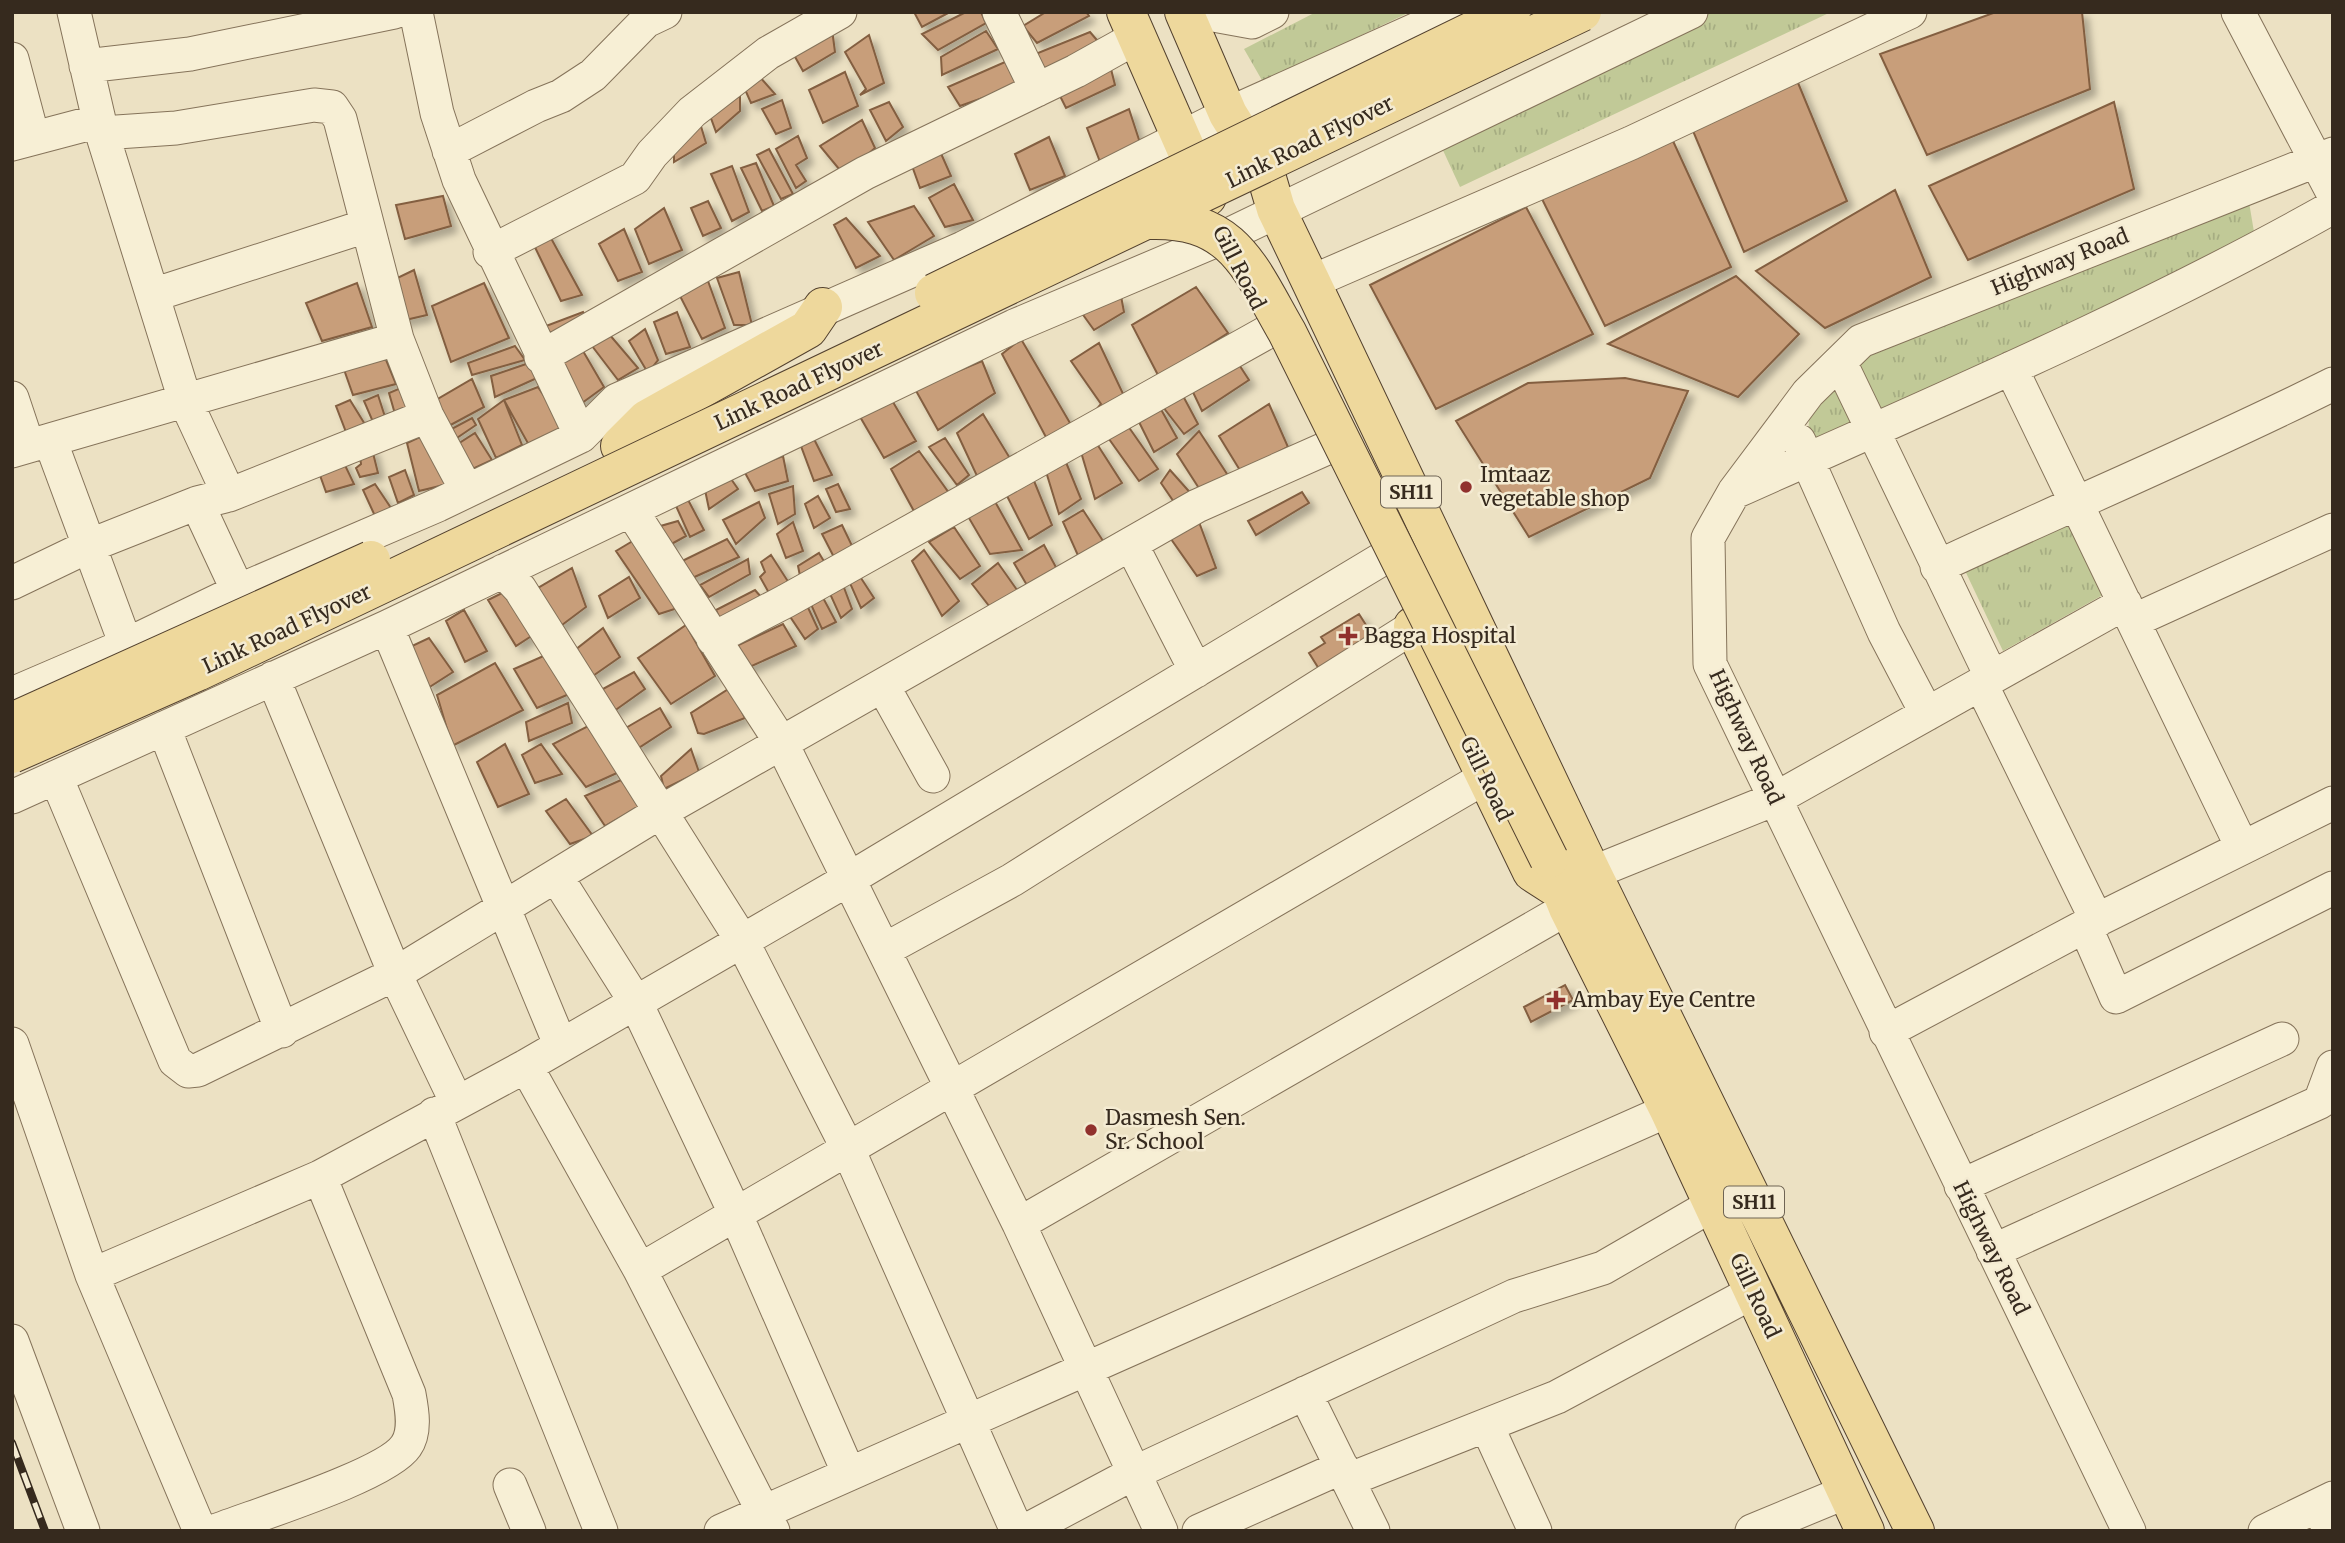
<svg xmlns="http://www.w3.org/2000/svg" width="2345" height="1543" font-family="Merriweather,serif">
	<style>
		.park { fill: url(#park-tufts) }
		.building { fill: #c89e7a; stroke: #835e41; stroke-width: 2; filter: url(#shadow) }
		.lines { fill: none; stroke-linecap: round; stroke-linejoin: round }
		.minor-casing { stroke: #85735a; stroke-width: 35 }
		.major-casing { stroke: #53412e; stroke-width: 40 }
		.minor { stroke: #f7efd5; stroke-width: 33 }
		.major { stroke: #eed89c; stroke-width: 38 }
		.rail-casing { stroke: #362a1e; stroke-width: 8 }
		.rail { stroke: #f4ebd2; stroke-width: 5; stroke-dasharray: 16; stroke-linecap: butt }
		.major-bridge-casing { stroke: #53412e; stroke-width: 40; stroke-linecap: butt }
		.major-bridge { stroke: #eed89c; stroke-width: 38 }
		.poi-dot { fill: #91312d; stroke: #f4ebd2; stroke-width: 2.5 }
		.labels { text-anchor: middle; stroke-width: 5; stroke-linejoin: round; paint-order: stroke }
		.shield { fill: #f4ebd2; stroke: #6f6454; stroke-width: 2 }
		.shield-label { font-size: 19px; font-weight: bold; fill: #362a1e }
		.street-label { font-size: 21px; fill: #362a1e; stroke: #f4ebd2 }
		.poi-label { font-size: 21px; fill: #362a1e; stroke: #f4ebd2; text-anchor: start }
	</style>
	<defs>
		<pattern id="park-tufts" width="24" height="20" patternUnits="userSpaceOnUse" patternTransform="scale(1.75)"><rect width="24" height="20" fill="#c1c997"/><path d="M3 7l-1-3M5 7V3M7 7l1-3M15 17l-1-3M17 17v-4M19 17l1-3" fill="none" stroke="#a6ad82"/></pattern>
		<filter id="shadow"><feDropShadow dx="6" dy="6" stdDeviation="3.5" flood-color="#0004"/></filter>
	</defs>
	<rect width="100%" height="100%" fill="#ece1c3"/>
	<!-- park -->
	<path class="park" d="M1316,12H1410L1263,82L1244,49Z
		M1687,12H1831L1460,187L1434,131Z
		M2249,202L2254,232L2064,327L1808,444L1809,418L1862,359L2135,243Z
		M2066,505L2108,592L2003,651L1960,560Z"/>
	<!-- building -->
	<path class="building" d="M914,12H950L922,27Z
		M966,12H981L986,23L938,50L922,34Z
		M1046,12H1086L1089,16L1037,43L1023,26Z
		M1996,12H2082L2090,89L1927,155L1880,54Z
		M832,29L835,52L803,71L794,55Z
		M986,31L998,49L942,75L941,57Z
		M1090,32L1102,46L1042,75L1033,55Z
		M869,35L884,83L860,95L866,89L845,52Z
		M1005,62L1022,84L960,106L948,87Z
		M1111,69L1115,85L1066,108L1059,94Z
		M845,72L858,106L823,123L809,90Z
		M759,76L775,94L751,103L743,85Z
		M1796,78L1847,201L1744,252L1693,131Z
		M740,96V111L716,132L708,110Z
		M782,100L791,128L776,134L762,109Z
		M889,102L903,127L886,141L870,110Z
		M2114,102L2134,189L1968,260L1929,186Z
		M1129,109L1142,149L1102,167L1087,128Z
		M862,120L875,148L844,175L820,146Z
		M700,123L706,143L674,162V147Z
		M798,136L807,158L796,165L806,181L796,188L776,149Z
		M1049,137L1065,176L1030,190L1015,154Z
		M1673,141L1731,267L1605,326L1541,197Z
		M769,149L793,194L781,199L757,155Z
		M939,149L951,176L920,188L911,163Z
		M756,163L774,206L762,211L741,168Z
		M732,166L749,212L732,221L711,174Z
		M954,184L973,220L945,227L929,198Z
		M1895,190L1931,277L1825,328L1756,271Z
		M443,196L451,226L405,239L396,205Z
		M708,201L721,228L703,236L691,208Z
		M914,206L934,236L894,260L868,222Z
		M1526,207L1593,334L1436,409L1370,285Z
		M664,208L682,250L649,264L635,229Z
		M846,218L880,256L856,268L834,225Z
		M546,229L582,295L561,301L531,239Z
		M624,229L642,272L618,281L599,244Z
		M414,270L427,315L401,321L391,281Z
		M739,272L752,325H734L717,278Z
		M1736,276L1799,334L1738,397L1608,344Z
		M708,281L725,328L702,339L679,294Z
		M357,283L372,327L322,341L306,303Z
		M484,283L509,338L451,362L432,306Z
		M1196,287L1228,333L1159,377L1132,325Z
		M1121,296L1124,312L1094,330L1081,312Z
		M583,312L587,321L547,345L538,329Z
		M677,312L690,347L666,354L654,322Z
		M645,329L658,360L648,373L629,341Z
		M609,334L638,368L618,380L589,342Z
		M1021,339L1070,423L1048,441L1002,354Z
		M1099,343L1125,398L1096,410L1101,404L1071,361Z
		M515,346L525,360L472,375L468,363Z
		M382,350L396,384L353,395L341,361Z
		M583,351L604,387L578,406L560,361Z
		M1236,360L1249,380L1202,411L1190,386Z
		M982,361L995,393L938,430L915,389Z
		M529,363L537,378L495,397L491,376Z
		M1625,378L1688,391L1650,478L1529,537L1456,421L1528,383Z
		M472,379L484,407L445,428L436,400Z
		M403,387L411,414H395L389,393Z
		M538,387L566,429L530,447L504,400Z
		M1182,394L1198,424L1184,434L1163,407Z
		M378,395L386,420L373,422L364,401Z
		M890,397L916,441L884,458L859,415Z
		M350,400L366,426L346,432L336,406Z
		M504,400L522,445L496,458L478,419Z
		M1158,404L1177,438L1154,452L1138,420Z
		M1269,404L1288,447L1241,472L1219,436Z
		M983,414L1011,460L977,476L957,433Z
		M472,418L476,425L448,444L444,433Z
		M1128,426L1158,469L1139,481L1109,439Z
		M1199,431L1229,477L1202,493L1177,454Z
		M475,433L492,460L466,472L450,449Z
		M811,433L832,475L814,481L798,438Z
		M422,436L448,484L419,491L407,443Z
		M945,438L969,475L957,485L929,447Z
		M1097,444L1122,483L1095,499L1081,452Z
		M359,449H372L378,473L360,477L356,468L361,464Z
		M919,451L949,493L915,513L891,469Z
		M1063,455L1081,499L1059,514L1044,465Z
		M783,456L788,481L755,491L744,471Z
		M342,459L354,484L326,492L317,467Z
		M405,470L414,495L398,503L389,477Z
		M1170,470L1194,497L1176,505L1161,483Z
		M729,476L738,489L709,509L705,490Z
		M1032,476L1052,525L1029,539L1006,494Z
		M375,484L393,511L375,516L363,490Z
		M838,484L850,509L836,512L826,489Z
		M793,486L795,514L778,524L769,494Z
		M1302,492L1309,503L1256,535L1248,521Z
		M686,496L704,530L690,537L676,506Z
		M818,496L830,518L814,528L805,504Z
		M993,498L1022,550L990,554L966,513Z
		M759,502L765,518L736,544L723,520Z
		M1083,510L1107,547L1080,560L1063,522Z
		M678,521L686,536L666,547L657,527Z
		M793,522L803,551L786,558L777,534Z
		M1199,522L1216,568L1197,576L1171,539Z
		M842,525L855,552L837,563L822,534Z
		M954,527L980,566L960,579L929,542Z
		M641,536L684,606L659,614L616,551Z
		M727,539L739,557L690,579L672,566Z
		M1044,545L1058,571L1028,587L1014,563Z
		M924,550L959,601L942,616L912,561Z
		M819,553L828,568L801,581L798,566Z
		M771,555L789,583L769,593L760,577L765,572L761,562Z
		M748,559L750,574L709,597L700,585Z
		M998,563L1022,597L993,611L972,584Z
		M572,568L586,607L558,628L538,588Z
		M859,575L874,598L861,608L849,581Z
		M629,577L640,598L608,618L599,596Z
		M840,577L852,609L841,618L826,585Z
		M508,590L533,635L516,646L488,600Z
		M755,590L767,604L723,627L716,610Z
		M821,594L836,622L822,629L809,600Z
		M804,599L818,629L805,639L785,609Z
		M464,610L487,651L465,662L446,621Z
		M1359,614L1373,636L1319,669L1309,653L1325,643L1321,637Z
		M783,624L796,646L745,669L732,648Z
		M686,625L715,676L671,704L638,658Z
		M603,628L620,657L590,678L570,654Z
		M429,638L453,672L428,688L412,646Z
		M548,654L576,691L537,708L514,669Z
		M495,663L523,710L452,746L437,695Z
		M634,672L645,689L610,714L601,690Z
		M730,688L745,718L704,734L698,733L691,713Z
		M568,703L572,723L529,741L526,722Z
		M660,708L671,727L637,749L624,729Z
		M592,724L617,773L586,787L553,744Z
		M505,744L529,794L498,807L477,762Z
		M541,744L562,774L535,783L522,755Z
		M691,749L699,772L664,789L661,776Z
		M621,780L642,805L605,826L585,796Z
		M566,799L593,836L570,844L546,811Z
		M1565,985L1573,1000L1531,1022L1524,1007Z"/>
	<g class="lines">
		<defs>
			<path id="minor" d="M74,12L102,133L185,400L229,495L197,503L238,591
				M416,12L437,113L459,180L581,436
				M999,12L1037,90
				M1197,12L1252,22L1272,12
				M2238,12L2333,193
				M12,59L33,138
				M86,66L190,54L394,12
				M102,133L176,128L314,105L332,107L340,119L397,339L427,416L467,491
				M12,144L99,121
				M449,151L536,106L561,96L593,75L646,21L665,12
				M490,252L635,178L652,154L692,112L768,53L840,12
				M1311,282L1631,143L1910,12
				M153,295L366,226
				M541,357L865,173L1076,71L1137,37
				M1840,362L1992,678
				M2011,368L2242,847
				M12,398L28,446
				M50,440L126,645
				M1799,441L1884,632L1927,714
				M12,451L397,339
				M1737,491C1938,401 2141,315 2333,207
				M229,495L427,416
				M631,510L782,744L1019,1224L1161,1531
				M1131,544L1196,671
				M1937,567C2069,505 2203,449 2333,384
				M503,571L520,589L741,939L848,1149L1017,1531
				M12,583L91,545L197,503
				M2133,621L2333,530
				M387,627L560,1044
				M713,639L786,601L1271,330
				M273,678L395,974L457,1103
				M1981,684L2097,921
				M883,686L933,776
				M12,694L126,645L238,591L438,505L581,436L617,400L963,248L1228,114L1455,12
				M164,728L282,1031
				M56,777L175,1061L188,1071L198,1070L395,974L662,811L1197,506L1327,448
				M12,797L387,627L1014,326L1224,237L1691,12
				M1592,873L1775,799L2125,603
				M556,876L635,1001L736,1215L849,1474
				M2085,926L2116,997L2333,888
				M884,950L1012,880L1413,627
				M1886,1032L2085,926L2333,803
				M12,1044L92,1275L200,1531
				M526,1066L640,1270L773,1531
				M434,1114L601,1531
				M1961,1186L2282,1039
				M1019,1224L1568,908
				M1993,1251L2320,1102L2333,1067
				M640,1270L1484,778
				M92,1275L320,1177L526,1066L849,879L1382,559
				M12,1341L83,1531
				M1305,1393L1373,1531
				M1487,1426L1535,1531
				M1348,1480L1557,1397L1753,1292
				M510,1485L529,1531
				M215,1531C253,1516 387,1475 406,1446C416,1432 412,1410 409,1394L320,1177
				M721,1531L1669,1110
				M1025,1531L1134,1473L1514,1296L1603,1268L1712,1205
				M1199,1531L1342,1467
				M1752,1531L1846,1492
				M2129,1531L1710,664L1708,538L1734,492L1808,393L1861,341L2333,154
				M2265,1531L2333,1498
				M2327,1531L2333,1528"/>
			<path id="major" d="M1126,12L1207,197
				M1184,12L1228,114L1266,175L1276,209L1311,282L1592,873L1915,1531
				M620,446L647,419L808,329L823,307
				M1413,626L1532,872L1563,892
				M1552,868L1568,908L1669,1110L1865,1531"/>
		</defs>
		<!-- minor casing -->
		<use href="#minor" class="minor-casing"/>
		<!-- major casing -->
		<use href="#major" class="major-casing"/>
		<!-- minor -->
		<use href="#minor" class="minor"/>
		<!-- major -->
		<use href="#major" class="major"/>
		<defs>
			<path id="rail" d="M12,1443L45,1531"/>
		</defs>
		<!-- rail casing -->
		<use href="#rail" class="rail-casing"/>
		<!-- rail -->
		<use href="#rail" class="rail"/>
		<defs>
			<path id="major-bridge" d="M1149,220C1234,217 1250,268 1287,332L1549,859
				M934,293L1511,12
				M12,722L371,560
				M12,754L197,672L1582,12"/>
		</defs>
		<!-- major-bridge casing -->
		<use href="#major-bridge" class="major-bridge-casing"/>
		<!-- major-bridge -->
		<use href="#major-bridge" class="major-bridge"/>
	</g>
	<!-- markers -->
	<g class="poi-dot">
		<circle cx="1466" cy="487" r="7"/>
		<path d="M1344.5 625.5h7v7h7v7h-7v7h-7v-7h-7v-7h7z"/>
		<path d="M1552.5 989.5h7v7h7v7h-7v7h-7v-7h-7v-7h7z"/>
		<circle cx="1091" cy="1130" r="7"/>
	</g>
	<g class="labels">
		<!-- shield labels -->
		<g class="shield">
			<rect x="1381" y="476.5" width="60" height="31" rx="5"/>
			<rect x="1724" y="1186.5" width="60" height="31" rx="5"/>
		</g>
		<g class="shield-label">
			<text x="1411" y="499">SH11</text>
			<text x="1754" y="1209">SH11</text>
		</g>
		<!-- street labels -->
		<g class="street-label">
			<text transform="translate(1310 142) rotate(-26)" y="7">Link Road Flyover</text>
			<text transform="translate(2060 262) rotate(-22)" y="7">Highway Road</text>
			<text transform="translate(1239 268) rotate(63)" y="7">Gill Road</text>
			<text transform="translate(799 386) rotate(-25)" y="7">Link Road Flyover</text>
			<text transform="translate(287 629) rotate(-25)" y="7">Link Road Flyover</text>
			<text transform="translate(1746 737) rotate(65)" y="7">Highway Road</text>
			<text transform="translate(1486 779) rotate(64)" y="7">Gill Road</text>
			<text transform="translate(1991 1248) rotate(64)" y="7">Highway Road</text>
			<text transform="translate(1755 1296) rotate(65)" y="7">Gill Road</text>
		</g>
		<!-- poi labels -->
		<g class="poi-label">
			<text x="1480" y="482">Imtaaz<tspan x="1480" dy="24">vegetable shop</tspan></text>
			<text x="1364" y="643">Bagga Hospital</text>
			<text x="1572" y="1007">Ambay Eye Centre</text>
			<text x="1105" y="1125">Dasmesh Sen.<tspan x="1105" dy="24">Sr. School</tspan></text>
		</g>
	</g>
	<!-- border -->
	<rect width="2345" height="1543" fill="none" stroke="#362a1e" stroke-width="28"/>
</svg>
